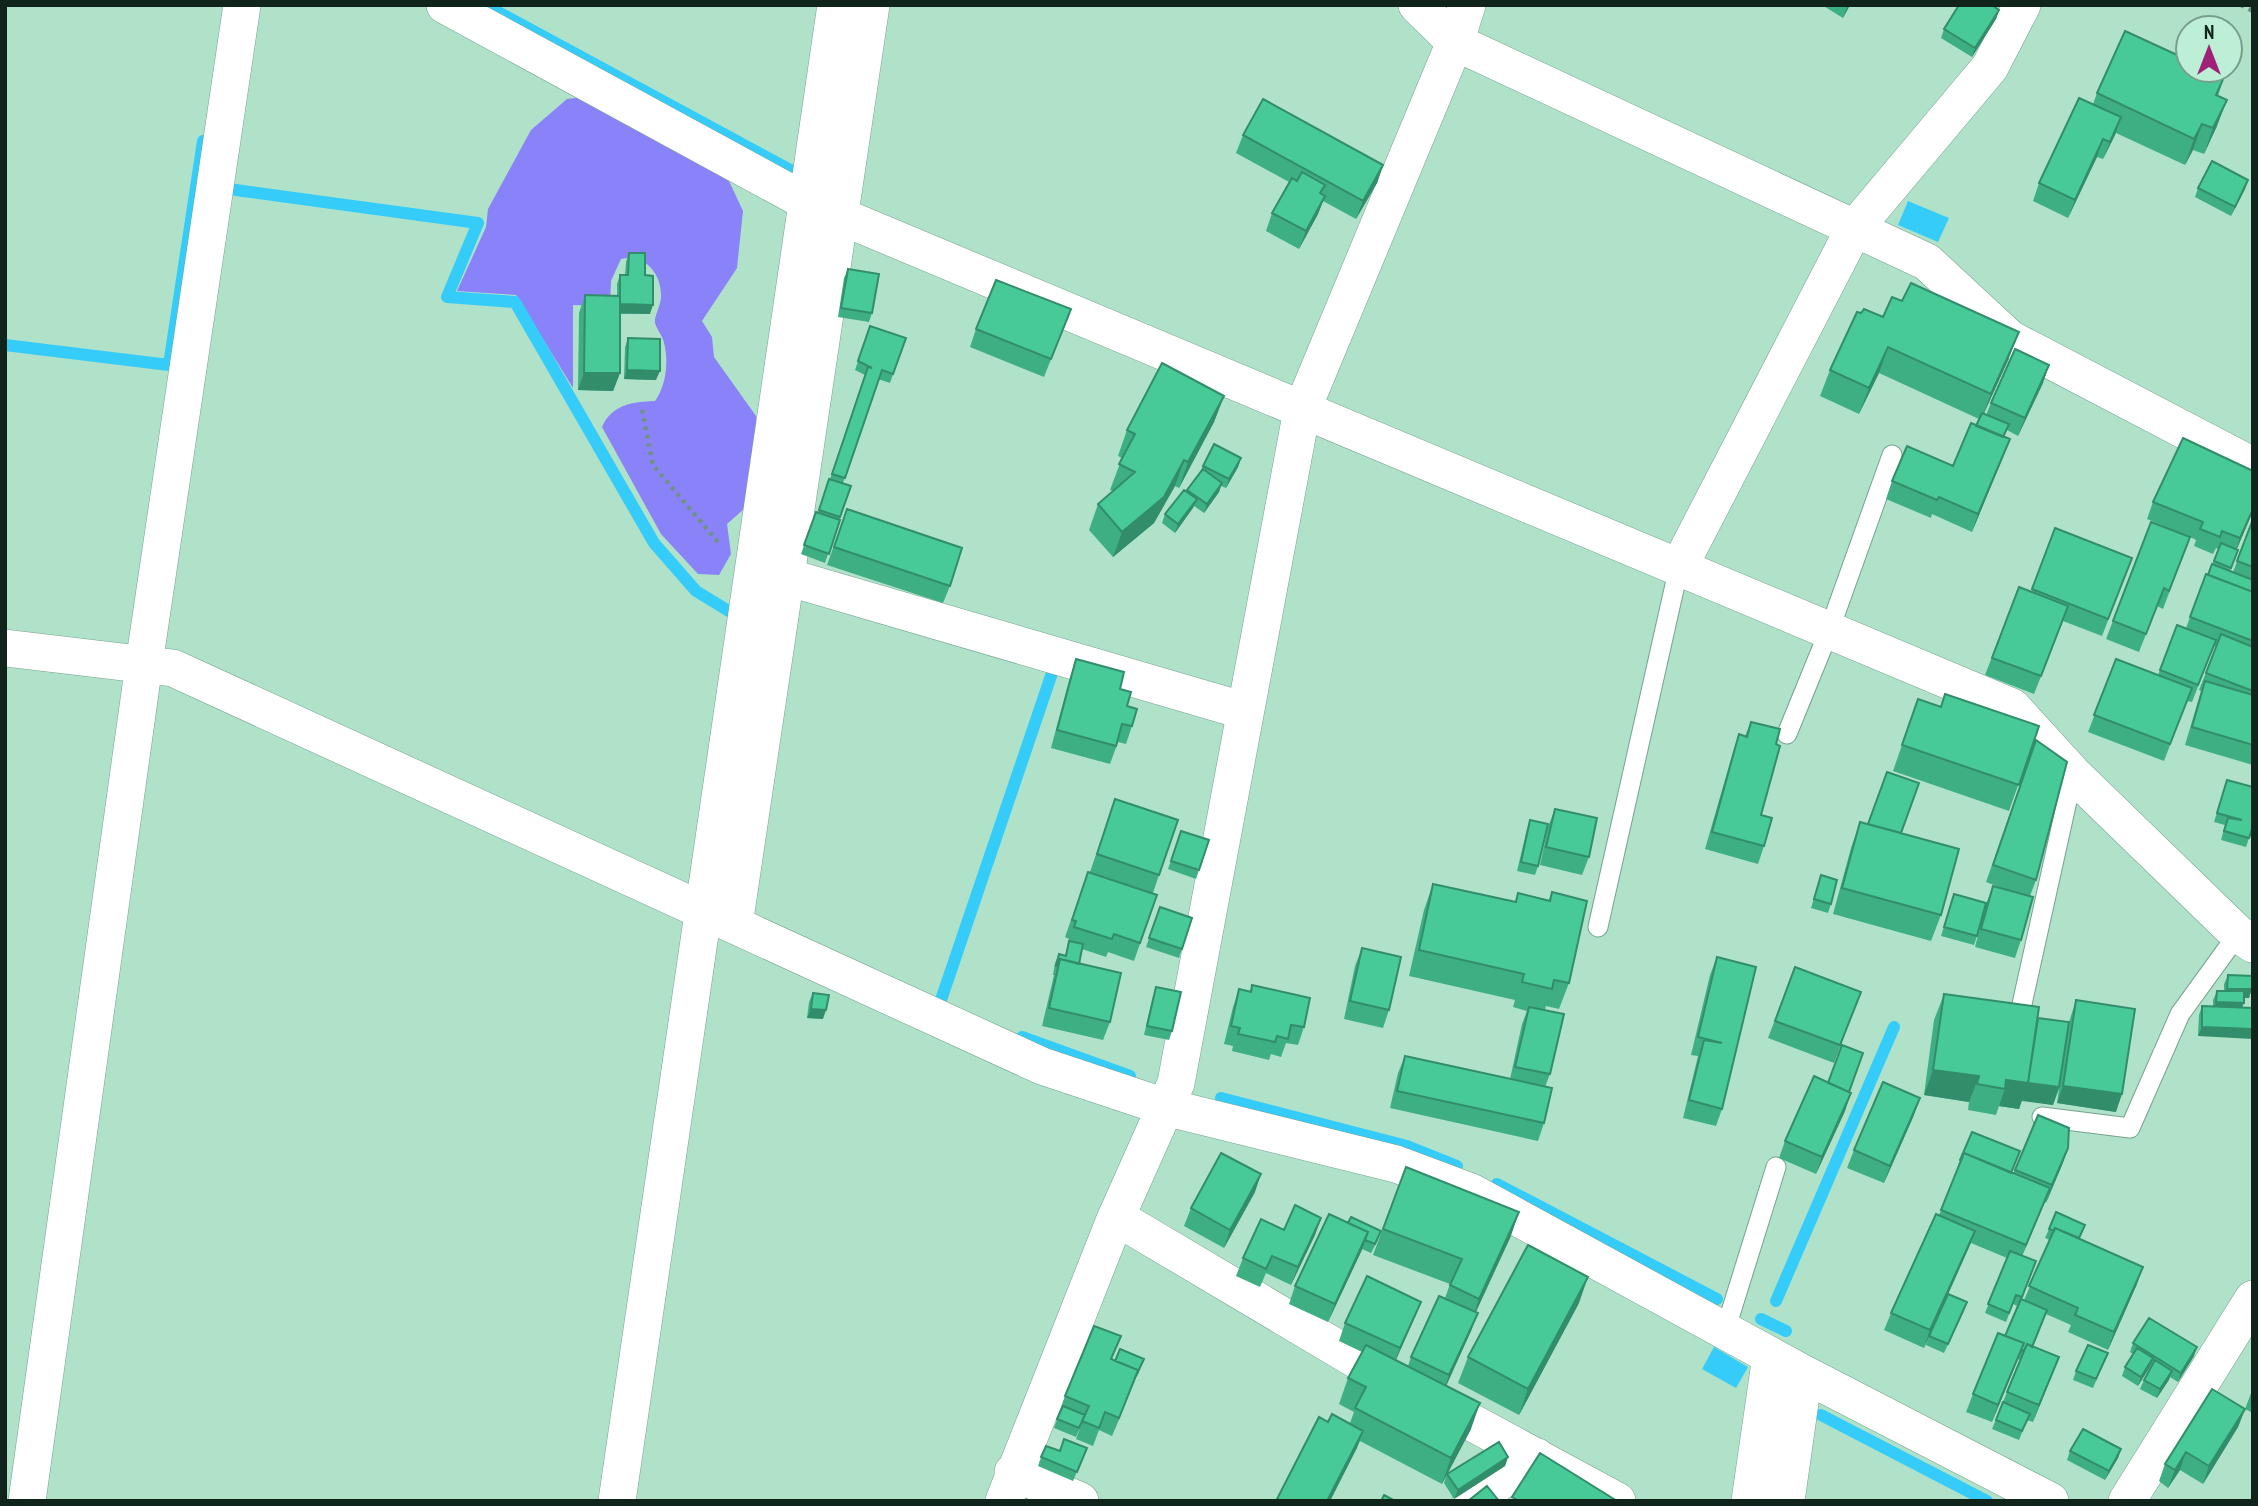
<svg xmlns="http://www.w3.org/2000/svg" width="2258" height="1506" font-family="'PT Sans Narrow',sans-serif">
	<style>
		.forest { fill: #8a82f8 }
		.water { fill: #36ccfa }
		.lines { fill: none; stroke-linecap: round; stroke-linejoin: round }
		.stream { stroke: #36ccfa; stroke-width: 12 }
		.service-casing { stroke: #74a38d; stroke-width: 21 }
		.minor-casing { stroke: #74a38d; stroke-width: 38 }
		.path { stroke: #6d9280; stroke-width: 4.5; stroke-dasharray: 3.5 5; stroke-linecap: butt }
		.service { stroke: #fff; stroke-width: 19 }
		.minor { stroke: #fff; stroke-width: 37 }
		.wall { fill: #3eae83 }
		.shaded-wall { fill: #328d6a }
		.building { fill: #48ca98; stroke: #328d6a; stroke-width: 2 }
	</style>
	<rect width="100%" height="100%" fill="#b0e2ca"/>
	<!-- forest -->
	<path class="forest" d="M584,97L729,181L743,211L737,268L702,321L712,337L714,357L756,416V475L744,509L727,524L731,554L719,575L698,574L661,534L602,427C612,404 633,402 655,401C666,386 669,361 664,343C663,336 657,330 655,323C654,316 661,305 661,297C662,273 644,253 621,259L611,281L610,306L573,305V388L516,295L457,291L486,227L488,209L531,130L567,99Z"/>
	<!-- water -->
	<path class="water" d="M1908,201L1949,218L1938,242L1898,225Z
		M1714,1347L1748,1367L1736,1388L1702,1369Z"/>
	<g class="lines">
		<!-- stream -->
		<path class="stream" d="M485,5L794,172
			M236,190L478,223L447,297L515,302L654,543L696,591L732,613
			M5,345L169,365L203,141
			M941,1000L1052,673
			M1022,1037L1130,1076
			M1221,1098L1407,1146L1457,1166
			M1497,1184L1717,1299
			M1776,1301L1894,1027
			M1761,1319L1786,1331
			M1821,1415L1987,1501"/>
		<defs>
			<path id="service" d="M1787,734L1829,631L1892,455
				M1598,927L1679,567
				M2022,1004L2073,774
				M2042,1117L2130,1128L2180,1014L2238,934
				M1725,1331L1776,1167"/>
			<path id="minor" d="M445,5L807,202L2012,707L2073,774L2238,934L2253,944
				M1417,5L1455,42L1927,262L2010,339L2253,466
				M1679,567L1854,229L1990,67L2022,5
				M763,570L1245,711
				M5,648L173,668L1042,1066L1165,1107L1396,1164L1471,1192L1804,1374L2050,1501
				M734,925L871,5
				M1116,1217L1362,1363L1617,1501
				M1013,1472L1080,1501
				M27,1501L144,664L242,5
				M617,1501L836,5
				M1004,1501L1114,1222L1176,1083L1302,410L1455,42L1467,5
				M1471,1501L1537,1457
				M1750,1501L1771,1356
				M1786,1501L1804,1374
				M2127,1501L2253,1299"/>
		</defs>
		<!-- service casing -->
		<use href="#service" class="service-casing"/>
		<!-- minor casing -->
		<use href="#minor" class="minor-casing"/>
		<!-- path -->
		<path class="path" d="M2241,5L2253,11
			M642,410L653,465L718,542"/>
		<!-- service -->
		<use href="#service" class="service"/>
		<!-- minor -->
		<use href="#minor" class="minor"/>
	</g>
	<!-- wall -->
	<path class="wall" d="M1822,5H1850L1843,18Z
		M1999,10L1996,19L1972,57L1941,38L1944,29Z
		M2224,77L2218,96L2217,126L2204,154L2193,150L2185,165L2116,133L2103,159L2097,157L2068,218L2033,201L2039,183L2093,104L2097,93Z
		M1243,135L1383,165L1377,183L1356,219L1323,201L1318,214L1299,249L1266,231L1272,213L1289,182L1236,153Z
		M2248,180L2245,189L2231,216L2195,197L2198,188Z
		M629,253L645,275L650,314H620V373L613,391L578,390L579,313L585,295L617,296V284L620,275H625L626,262Z
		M848,269L872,313L869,322L838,317L844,278Z
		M1071,309L1044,377L970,347L976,329Z
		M1861,313L1883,317L2009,358L1984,413L1986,415L1991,403L2043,383L2018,436L2007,430L2004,437L2003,457L1972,532L1932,514L1931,518L1886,499L1892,481L1953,466L1976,426L1979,419L1879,373L1859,414L1820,396L1830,370Z
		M870,326L906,338L890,383L878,379L843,483L851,486L825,563L801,554L816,512H818L829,479H830L865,375L855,370Z
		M628,338L656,380L624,379L625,347Z
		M1224,396L1214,422L1179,488L1175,486L1154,523L1113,557L1089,530L1098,504L1113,491L1110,490L1122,458L1118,456L1127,430Z
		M1241,458L1238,467L1226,488L1221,486L1219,492L1204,513L1194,506L1175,533L1162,523L1165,514L1186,492L1200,472L1203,466Z
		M2253,471V511L2236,550H2238L2230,571L2233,572L2253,519V765L2185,745L2201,691L2199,690L2216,647L2214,646L2192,702L2187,701L2164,761L2088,732L2116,659L2158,675L2177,625L2186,628L2206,574L2208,575L2218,549L2216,548L2213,554L2194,546L2196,540L2190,537L2163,609L2157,606L2139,652L2106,639L2151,522L2166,527L2147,519L2153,502Z
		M847,509L950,586L943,603L827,565Z
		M2055,528L2132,558L2102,636L2063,621L2034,694L1985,675L2019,587L2031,592Z
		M1076,659L1127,706L1132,726L1126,744L1118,742L1110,764L1051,748L1070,677Z
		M1918,699L1940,707L2039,726L2009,811L1893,771Z
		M1751,722L1776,744L1761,815L1764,846L1758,864L1705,849L1733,752L1739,734L1745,736Z
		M2036,740V880L2030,896L2021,940L2015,958L1975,947L1986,904L1993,886L2013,892L1986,882Z
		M2227,780L2253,826L2246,847L2221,840L2225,825L2214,822Z
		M1115,799L1159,875L1153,893L1090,872Z
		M1555,809L1589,857L1582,875L1540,865L1548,827Z
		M1530,820L1538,866L1535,875L1517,871L1527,829Z
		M1860,822L1901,833L1941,915L1931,941L1833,914L1851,848Z
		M1181,831L1199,870L1196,879L1168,869Z
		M1088,872L1157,895L1134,961L1108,952L1106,957L1082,949L1079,964L1110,1022L1103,1040L1042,1026L1054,975H1053L1055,963L1059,954L1065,956L1069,939L1065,937Z
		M1821,875L1831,904L1828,913L1811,908Z
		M1433,884L1515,902L1518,893L1549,900L1552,892L1569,983L1559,1009L1546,1006L1545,1010L1550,1074L1545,1087L1544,1123L1538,1141L1390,1108L1398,1073L1405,1056L1510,1079L1522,1024L1527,1011L1513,1007L1515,1000L1409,976L1424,910Z
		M1954,894L1977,936L1974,945L1941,936Z
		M1160,907L1192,918L1179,958L1146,947Z
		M1362,948L1389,1010L1383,1028L1344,1019L1355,966Z
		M1717,957L1722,1109L1716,1126L1683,1118L1698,1056L1691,1055L1710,975Z
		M1795,967L1861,992L1834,1063L1768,1038Z
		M2228,975L2249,998H2244L2242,1008L2198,1036L2199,1015L2202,1006L2213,1007V1000L2217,991H2224V984Z
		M1252,985L1304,1027L1298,1045L1286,1043L1281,1057L1271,1054L1269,1060L1232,1051L1233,1046L1224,1044L1233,1007L1239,989L1250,991Z
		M1156,987L1172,1031L1169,1040L1144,1035L1153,996Z
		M813,993L823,1019L807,1018L809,1002Z
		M1944,994L2038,1018L2069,1022L2076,1000L2116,1112L2057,1103L2059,1089L2053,1105L2022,1100L2019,1109L1999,1106L1996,1115L1968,1110L1969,1102L1924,1095L1934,1020Z
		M1849,1092L1845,1111L1816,1174L1779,1158L1785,1141Z
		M1914,1115L1884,1183L1847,1168L1854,1150Z
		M2038,1115L2068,1148L2062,1165L2046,1203L2045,1202L2022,1256L2036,1261L2021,1299L2024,1300L2050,1240L2045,1238L2049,1229L2079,1239L2137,1284L2108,1350L2068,1332L2071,1325L2046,1314L2033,1347L2052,1375L2033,1422L2027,1420L2019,1440L1992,1429L2020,1360L2018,1359L1992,1422L1966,1412L1973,1394L2005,1336L2017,1306L2013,1304L2006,1322L1985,1313L2007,1258L1971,1243L1942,1308L1964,1311L1944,1353L1926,1345L1929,1337L1924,1348L1884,1330L1891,1313L1939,1215L1958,1170L1957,1169L1960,1160L2013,1174Z
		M1406,1167L1519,1212L1510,1238L1475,1312L1471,1331L1446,1385L1471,1429L1442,1484L1360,1441L1330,1501H1276L1319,1417L1328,1422L1350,1423L1354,1412L1339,1404L1348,1378L1362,1352L1339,1341L1345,1323L1421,1302L1414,1319L1396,1360L1408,1366L1411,1357L1445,1298L1450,1284L1373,1255Z
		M1255,1192L1224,1248L1184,1226L1191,1208Z
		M1329,1214L1378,1240L1371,1253L1362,1249L1328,1322L1289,1304L1295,1286Z
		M1321,1218L1315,1235L1291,1285L1266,1273L1260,1287L1236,1276L1243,1258L1284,1230Z
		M1579,1303L1519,1415L1458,1383L1468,1357Z
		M2133,1343L2194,1356L2178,1382L2170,1377L2157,1398L2140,1389L2144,1380L2152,1366L2150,1364L2138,1386L2122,1376L2125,1367L2133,1354L2130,1352Z
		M2108,1353L2093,1388L2073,1380L2076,1371Z
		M1112,1360L1140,1368L1112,1436L1099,1430L1093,1446L1076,1439L1082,1423L1076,1437L1054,1428L1065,1396Z
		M2253,1388V1413L2245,1409Z
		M2245,1409L2238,1427L2203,1484L2180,1470L2168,1488L2159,1481L2165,1464Z
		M1046,1446L1060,1451L1087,1448L1073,1481L1038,1466Z
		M2121,1449L2118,1458L2105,1480L2067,1460L2070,1451Z
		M1508,1457L1505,1466L1454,1499L1444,1483L1447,1474Z"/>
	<!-- shaded-wall -->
	<path class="shaded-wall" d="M1848,5H1850L1843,18Z
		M1999,10L1996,19L1972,57L1975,48Z
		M2227,100L2217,126L2204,154L2213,128Z
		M2121,117L2115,135L2103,159L2110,142Z
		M2202,124L2193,150L2185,165L2194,139Z
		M2103,139L2097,157L2068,218L2075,200Z
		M1383,165L1377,183L1356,219L1363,201Z
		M2248,180L2245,189L2231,216L2235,207Z
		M1325,196L1318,214L1299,249L1306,231Z
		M620,304L653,305L650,314L617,313Z
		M2019,332L2009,358L1981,420L1991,394Z
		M1888,347L1879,373L1859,414L1869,388Z
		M2049,365L2043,383L2018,436L2025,418Z
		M627,370L660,371L656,380L624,379Z
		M584,373H620L613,391L578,390Z
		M1224,396L1214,422L1179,488L1188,462Z
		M2010,439L2003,457L1972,532L1978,514Z
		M1241,458L1238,467L1226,488L1229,479Z
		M1184,460L1175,486L1154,523L1113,557L1122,532Z
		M1222,483L1219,492L1204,513L1207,504Z
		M1197,499L1193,508L1175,533L1178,524Z
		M2253,509V511L2234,556L2240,538Z
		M2227,989H2252L2249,998H2224Z
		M2216,1002L2244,1003L2240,1012L2213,1011Z
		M811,1009L826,1010L823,1019L807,1018Z
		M2202,1027L2253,1029V1039L2198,1036Z
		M1933,1070L1979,1076L1969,1102L1924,1095Z
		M2006,1080L2028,1083L2019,1109L1999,1106L2005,1089Z
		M2028,1083L2059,1087L2053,1105L2022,1101Z
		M2063,1086L2122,1094L2116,1112L2057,1103Z
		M1851,1093L1845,1111L1816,1174L1822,1157Z
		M1920,1098L1914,1115L1884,1183L1890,1166Z
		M2068,1148L2062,1165L2046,1203L2052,1185Z
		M1261,1174L1255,1192L1224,1248L1230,1230Z
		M2050,1188L2043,1206L2019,1263L2026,1245Z
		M1519,1212L1510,1238L1470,1325L1479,1299Z
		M1321,1218L1315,1235L1291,1285L1298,1267Z
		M1975,1231L1968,1249L1924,1348L1930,1330Z
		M1368,1232L1362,1250L1328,1322L1335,1304Z
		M2143,1267L2137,1284L2108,1350L2114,1332Z
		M1588,1277L1579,1303L1519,1415L1528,1389Z
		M1421,1302L1414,1319L1393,1366L1400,1348Z
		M1478,1313L1471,1331L1443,1393L1449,1375Z
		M2024,1343L2017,1361L1992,1422L1998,1405Z
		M2197,1347L2194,1356L2178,1382L2181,1373Z
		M2059,1357L2052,1375L2033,1422L2039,1405Z
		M2153,1358L2150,1367L2138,1386L2141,1377Z
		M1144,1359L1112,1436L1119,1418Z
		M2172,1371L2169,1380L2157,1398L2160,1389Z
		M1480,1403L1471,1429L1442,1484L1451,1458Z
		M2245,1409L2238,1427L2203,1484L2209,1466Z
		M1363,1431L1357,1448L1330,1501H1327Z
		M2121,1449L2118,1458L2105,1480L2109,1471Z
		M2186,1452L2180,1470L2168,1488L2175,1470Z
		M1508,1457L1505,1466L1454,1499L1458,1490Z"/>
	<!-- building -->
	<path class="building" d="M1959,5H1992L1999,10L1975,48L1944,29Z
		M2125,31L2188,60V70H2209L2224,77L2216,95L2227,100L2213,128L2202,124L2194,139L2097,93Z
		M2079,98L2121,117L2110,142L2103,139L2075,200L2039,183Z
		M1263,99L1383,165L1363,201L1243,135Z
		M2212,161L2248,180L2235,207L2198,188Z
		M1302,172L1325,185L1320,193L1325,196L1306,231L1272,213L1292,178L1297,181Z
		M629,253H645V275L653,276V305L620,304V275H628Z
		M848,269L879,274L872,313L841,308Z
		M996,280L1071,309L1051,359L976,329Z
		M1911,283L2019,332L1991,394L1888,347L1869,388L1830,370L1857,312L1861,313L1864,309L1883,317L1892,297L1902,301Z
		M585,295L620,296V373H584Z
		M870,326L906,338L893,374L882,370L845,478L832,474L868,367L872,368L858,361Z
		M628,338L660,339V371L627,370Z
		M2015,349L2049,365L2025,418L1991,403Z
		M1162,363L1224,396L1188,462L1184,460L1164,497L1122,532L1098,504L1135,472L1119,464L1135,434L1127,430Z
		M1982,413L2009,424L2003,437L1976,426Z
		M1971,423L2010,439L1978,514L1939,497L1937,500L1892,481L1907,446L1953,466Z
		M2183,438L2253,471V509L2240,538L2222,531L2220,537L2200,529L2203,522L2153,502Z
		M1214,444L1241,458L1229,479L1203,466Z
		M1203,469L1222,483L1207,504L1187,490Z
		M829,479L851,486L840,517L819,510Z
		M1184,490L1197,499L1178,524L1165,514Z
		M847,509L962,548L950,586L834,547Z
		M816,512L840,520L829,554L804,545Z
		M2253,519V567L2237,561Z
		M2151,522L2190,537L2169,591L2164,588L2146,634L2113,621Z
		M2055,528L2132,558L2108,619L2032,589Z
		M2221,543L2238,550L2231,568L2214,561Z
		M2212,564L2253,580V592L2208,575Z
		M2206,574L2253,592V641L2190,617Z
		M2019,587L2068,606L2041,676L1992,658Z
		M2177,625L2216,640L2198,685L2160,670Z
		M2221,634L2253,647V691L2206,673Z
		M1076,659L1124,672L1120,689L1131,692L1127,706L1137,709L1132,726L1122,724L1116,746L1057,730Z
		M2116,659L2192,688L2170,744L2094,715Z
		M2205,681L2253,695V745L2192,727Z
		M1945,694L2039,726L2019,785L1902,745L1918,699L1941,707Z
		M1751,722L1780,729L1776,744L1780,746L1761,815L1772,818L1764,846L1712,832L1739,734L1747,737Z
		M2036,740L2067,762L2036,880L1993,865Z
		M1887,772L1919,783L1901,833L1868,824Z
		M2227,780L2253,787V826L2249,838L2224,831L2228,818L2242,820L2217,813Z
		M1115,799L1178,820L1159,875L1097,854Z
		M1555,809L1597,818L1589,857L1546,847Z
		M1530,820L1548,824L1538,866L1521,862Z
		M1860,822L1959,849L1941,915L1842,888Z
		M1181,831L1209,840L1199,870L1171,861Z
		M1088,872L1157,895L1140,943L1114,934L1112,939L1074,927L1076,921L1072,920Z
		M1821,875L1837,880L1831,904L1814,899Z
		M1433,884L1516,902L1518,893L1550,901L1552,892L1587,901L1569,983L1554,980L1552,989L1522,982L1524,974L1419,950Z
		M1993,886L2033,897L2021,940L1981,929Z
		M1954,894L1986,903L1977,936L1944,927Z
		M1160,907L1192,918L1182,949L1149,938Z
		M1069,941L1083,944L1079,964L1060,959L1057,966H1056L1059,954L1066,956Z
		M1362,948L1401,957L1389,1010L1350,1001Z
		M1717,957L1756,967L1722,1109L1689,1100L1704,1040L1722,1043L1698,1037Z
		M1060,959L1121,973L1110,1022L1049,1008Z
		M1795,967L1861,992L1840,1045L1775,1021Z
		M2228,975L2253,976L2252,989H2227Z
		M1252,985L1310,998L1304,1027L1291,1025L1288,1039L1277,1036L1275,1042L1238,1034L1240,1028L1231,1026L1239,989L1251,992Z
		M1156,987L1181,992L1172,1031L1147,1026Z
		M2217,991H2244V1003L2216,1002Z
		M813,993L829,995L826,1010L811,1009Z
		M1944,994L2039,1007L2028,1083L2006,1080L2005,1089L1977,1084L1979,1076L1933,1070Z
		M2076,1000L2135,1009L2122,1094L2063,1086Z
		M2202,1006L2253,1008V1029L2202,1027Z
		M1529,1007L1564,1014L1550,1074L1515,1067Z
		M2038,1018L2069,1022L2059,1087L2028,1083Z
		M1842,1045L1863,1053L1849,1092L1828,1083Z
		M1405,1056L1552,1088L1544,1123L1397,1091Z
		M1814,1076L1851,1093L1822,1157L1785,1141Z
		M1883,1082L1920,1098L1890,1166L1854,1150Z
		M2038,1115L2069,1128L2068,1148L2052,1185L2015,1170Z
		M1972,1132L2020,1151L2011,1173L1964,1153L1961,1161L1960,1160Z
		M1221,1153L1261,1174L1230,1230L1191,1208Z
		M1964,1153L2050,1188L2026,1245L1941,1210Z
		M1406,1167L1519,1212L1479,1299L1450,1285L1462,1259L1383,1229Z
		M1295,1205L1321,1218L1298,1267L1272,1256L1266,1269L1243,1258L1261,1219L1284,1230Z
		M2056,1212L2085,1225L2079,1238L2055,1228L2054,1231L2049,1229Z
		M1329,1214L1368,1232L1335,1304L1295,1286Z
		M1936,1214L1975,1231L1930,1330L1891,1313Z
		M1351,1217L1381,1231L1375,1244L1365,1240L1368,1232L1348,1223Z
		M2055,1228L2143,1267L2114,1332L2075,1315L2078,1308L2029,1286Z
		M1528,1245L1588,1277L1528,1389L1468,1357Z
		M2010,1251L2036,1261L2022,1297L2016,1295L2009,1313L1988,1304Z
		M1367,1276L1421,1302L1400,1348L1345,1323Z
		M1948,1294L1967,1302L1948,1344L1929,1336Z
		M1439,1296L1478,1313L1449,1375L1411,1357Z
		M2021,1299L2047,1310L2032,1347L2027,1344L2024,1351L2021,1350L2024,1343L2005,1336Z
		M2149,1318L2197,1347L2181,1373L2133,1343Z
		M1094,1326L1121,1336L1111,1359L1138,1370L1119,1418L1105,1412L1099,1428L1082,1421L1089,1406L1065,1396Z
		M1998,1333L2024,1343L1998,1405L1973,1394Z
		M2027,1344L2059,1357L2039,1405L2007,1392Z
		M1366,1345L1480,1403L1451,1458L1355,1408L1366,1387L1348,1378Z
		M2088,1345L2108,1353L2096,1379L2076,1371Z
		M2137,1348L2153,1358L2141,1377L2125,1367Z
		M1120,1349L1144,1359L1136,1376L1138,1370L1115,1361Z
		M2155,1360L2172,1371L2160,1389L2144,1380Z
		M2212,1389L2245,1409L2209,1466L2186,1452L2175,1470L2165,1464Z
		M2003,1402L2030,1414L2022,1431L1996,1420Z
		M1063,1406L1085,1415L1079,1428L1057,1419Z
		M1332,1414L1363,1431L1327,1501H1281L1277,1499L1319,1417L1328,1422Z
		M2083,1429L2121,1449L2109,1471L2070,1451Z
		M1064,1439L1087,1448L1077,1472L1041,1457L1046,1446L1060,1451Z
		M1499,1442L1508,1457L1458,1490L1447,1474Z
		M1540,1453L1617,1501H1519L1512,1497Z
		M1487,1486L1499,1501H1468Z
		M1384,1495L1395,1501H1381Z"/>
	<!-- border -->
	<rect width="2258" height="1506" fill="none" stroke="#11241b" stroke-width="14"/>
	<!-- north arrow -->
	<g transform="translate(2209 49)"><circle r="33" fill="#bdefd7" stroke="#789e8c" stroke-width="2"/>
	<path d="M0-5L12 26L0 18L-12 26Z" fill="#9f2278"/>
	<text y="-10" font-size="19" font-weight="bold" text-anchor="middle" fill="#11241b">N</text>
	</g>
</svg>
